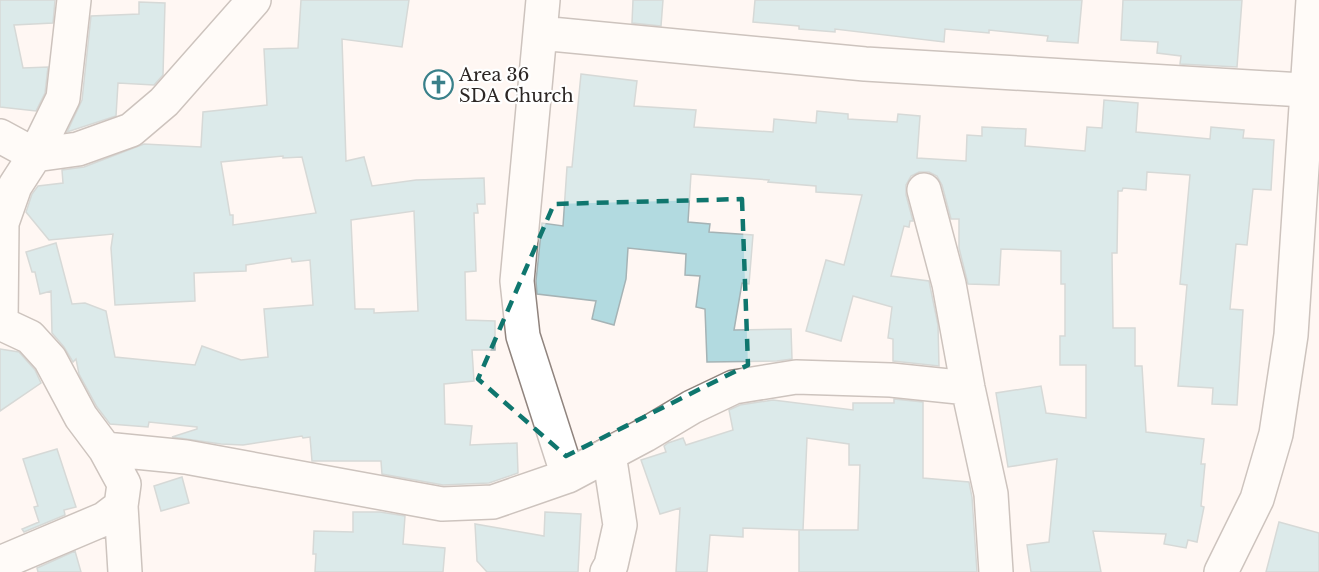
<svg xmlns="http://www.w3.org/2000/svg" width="1319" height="572" font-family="'Libre Baskerville',serif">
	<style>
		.building { fill: #b2dae0; stroke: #a5b3b5; stroke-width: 1.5; fill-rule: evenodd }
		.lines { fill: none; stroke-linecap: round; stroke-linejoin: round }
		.minor-casing { stroke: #90847e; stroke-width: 36 }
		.minor { stroke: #fff; stroke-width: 33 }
		.marked { fill: none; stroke: #0f766e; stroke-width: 4.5; stroke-dasharray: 12 8; stroke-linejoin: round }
		.labels { text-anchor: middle; stroke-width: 4.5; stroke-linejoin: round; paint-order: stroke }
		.poi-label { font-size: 18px; fill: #2c2725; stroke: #fff; text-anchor: start }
	</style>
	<rect width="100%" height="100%" fill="#fff7f3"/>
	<!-- building -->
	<path class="building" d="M0,0H55L53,23L14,25L23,68L48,67L45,93L36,111L0,107Z
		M301,0H409L402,47L342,39L346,161L364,157L372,186L416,180L484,178L485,204H477L478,213H474L476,271L465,272L466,320L495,321V350H472L474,381L444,384L445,424L472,426L470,445L517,443L518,473L489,483L443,485L382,474L381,461H312L310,437L303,438L302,436L243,445L221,444L172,437L197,429V427L149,422L148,427L110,424L97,407L79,374L76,359L73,362L64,347L52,333L51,291L40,294L35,272H32L26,252L56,243L72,304L85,303L106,311L115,357L195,365L202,346L241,360L268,357L264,309L313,305L310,260L292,262L291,258L246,265V271L194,273L195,301L115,305L111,248L113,234L49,240L26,212L32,194L38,186L63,183L62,170L84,167L144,144L201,147L203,112L267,105L264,49L298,48ZM283,156V158L302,157L316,213L233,225V215H230L221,162ZM414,211L418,311L374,313V309H355L351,220Z
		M633,0H663L661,26L632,23Z
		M755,0H1082L1078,43L1047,41L1048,36L989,30V33L945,29L944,42L835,29V32L799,29V26L753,22Z
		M1123,0H1242L1237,67L1180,64L1181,56L1157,53L1158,42L1121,40Z
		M139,2L165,3L163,75L154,85L118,83L116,116L67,132L82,100L91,16L139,14Z
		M581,74L637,81L634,106L696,110L694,127L773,132L774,119L816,123L817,111L848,114V119L897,122L898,114L920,116L917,158L966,161L967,135L982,136V127L1026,129L1025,146L1085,151L1087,127L1102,128L1104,100L1138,103L1136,132L1210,139L1211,127L1244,130L1243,138L1274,140L1271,190L1253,189L1247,245L1236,244L1230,309L1243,310L1237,405L1212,404L1213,388L1178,386L1187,285L1180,284L1190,175L1147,172L1146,190L1123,188L1122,191H1118L1117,253H1112L1113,328H1135V366H1142L1146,432L1204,439L1201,464H1205L1201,506L1204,507L1197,542L1188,540L1186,548L1164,544L1166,534L1093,531L1101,572H1031L1027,545L1049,542L1057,459L1008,467L996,393L1041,386L1046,413L1086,418V365H1060V336H1065V284H1061V251L1001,249L999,285L968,284L959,248V219H951L942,185L937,176L929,172H919L911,176L906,185V195L913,221H910L909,227L904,226L891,276L929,281L938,325L939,366L893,361V339L888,338L892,307L853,296L841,341L806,331L826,260L844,265L862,195L816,192V186L768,182L769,180L691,174L688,222L710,224L709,232L753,235L749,284L742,283L734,330L791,329L792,359L777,361L707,362L705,309L696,307L700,276L685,275L686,254L628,248L626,279L614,325L592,319L596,301L537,294L536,281L542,223L563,226L567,167H572Z
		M0,349L19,352L35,370L41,383L0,411Z
		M894,399L923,402V478L969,482L972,497L977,572H799V530H858L860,465H849V444L807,438L803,530L743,528V537L710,535L707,572H676L680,508L660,514L641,460L666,452L664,446L668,443L683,438L686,445L733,430L729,410L740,405L773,400L853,410V403H894Z
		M57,449L76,507L64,510L65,515L24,532L22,529L39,522L34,507L38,506L23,459Z
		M182,477L189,503L161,511L154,486Z
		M353,512H380L405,516L403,544L445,548L443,572H315L316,554H313L314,531L353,532Z
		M545,512L581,514L578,572H487L477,561L475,524L544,536Z
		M1279,522L1319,533V572H1266Z
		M75,551L81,572H38L37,568Z"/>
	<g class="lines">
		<defs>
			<path id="minor" d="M543,0L517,281L523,336L568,476
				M540,33L865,64L1319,91
				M0,136L35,155L78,149L131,130L164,102L254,0
				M924,190L949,284L968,388L991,494L996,572
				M0,323L30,337L50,359L81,417L105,449L124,484L121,506L104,519L0,563
				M1,323L2,223L15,186L35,155L63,98L74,0
				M105,449L186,457L442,504L493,502L568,476L645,435L692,407L734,387L796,377L891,380L968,388
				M121,506L125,572
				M607,572L611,565L620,525L609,454
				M1221,572L1257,499L1276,434L1291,335L1313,0"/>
		</defs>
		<!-- minor casing -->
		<use href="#minor" class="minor-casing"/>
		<!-- minor -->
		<use href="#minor" class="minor"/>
	</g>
	<!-- marked area -->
	<path d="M0 0H1319V572H0ZM742,199L748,365L566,456L478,379L554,204Z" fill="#fff7f3" fill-opacity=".55" fill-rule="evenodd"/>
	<path class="marked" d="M742,199L748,365L566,456L478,379L554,204Z"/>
	<!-- icons -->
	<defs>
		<symbol id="church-ring" viewBox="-11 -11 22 22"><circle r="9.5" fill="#fff" stroke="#39808a" stroke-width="1.5"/><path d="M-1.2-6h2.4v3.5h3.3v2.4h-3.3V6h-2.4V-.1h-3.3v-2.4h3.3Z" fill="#39808a"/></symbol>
	</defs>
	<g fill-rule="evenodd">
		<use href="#church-ring" x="422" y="68" width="33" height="33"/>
	</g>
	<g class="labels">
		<!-- poi labels -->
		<g class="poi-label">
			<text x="459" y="81">Area 36<tspan x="459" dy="21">SDA Church</tspan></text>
		</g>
	</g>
</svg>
